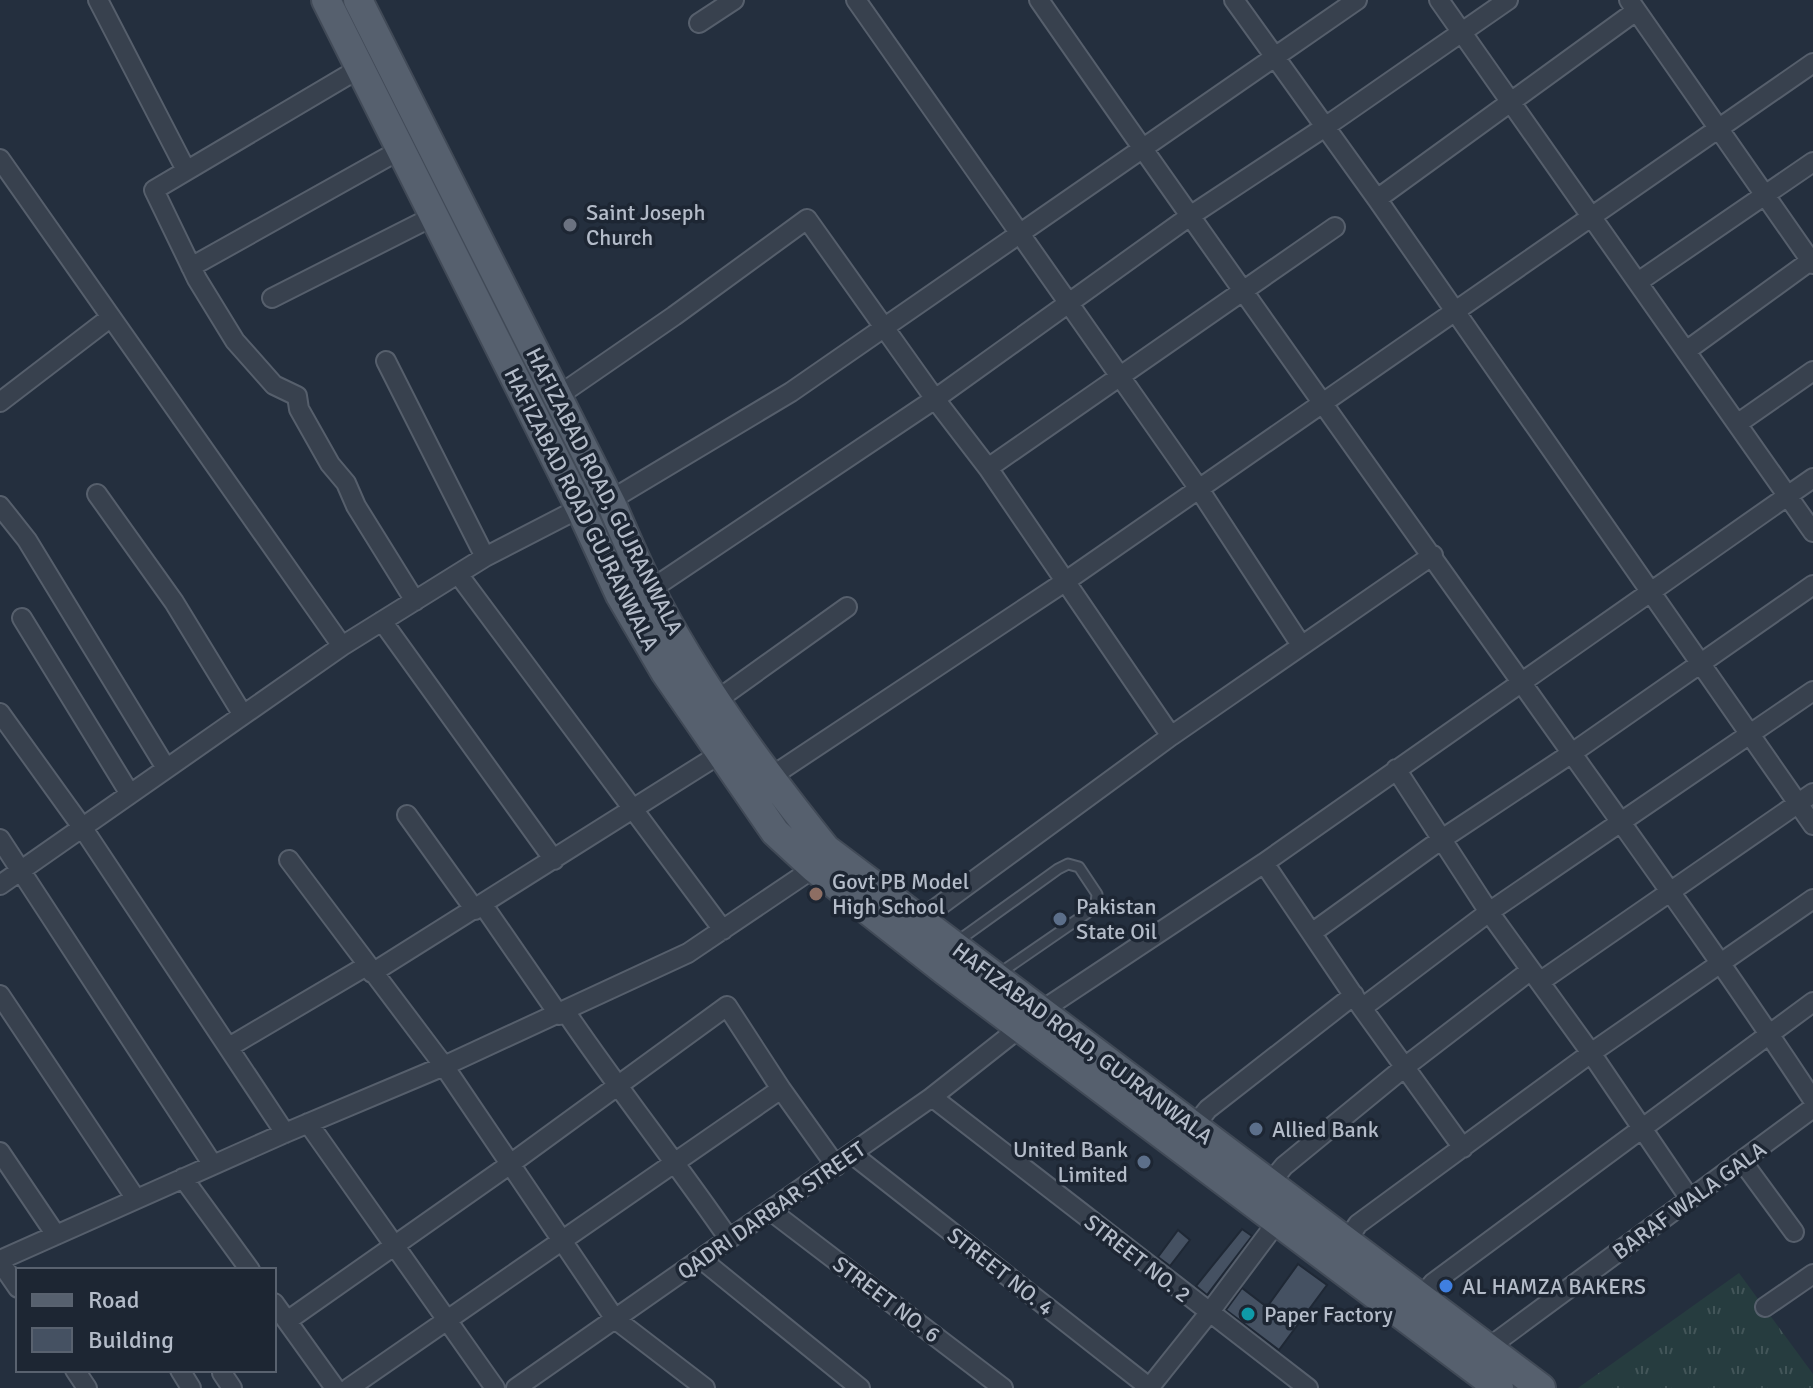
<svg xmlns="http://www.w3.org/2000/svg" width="1813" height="1388" font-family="Signika,sans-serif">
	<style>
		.grass { fill: url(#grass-tufts) }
		.building { fill: #455162; stroke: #1f2835; stroke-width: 2 }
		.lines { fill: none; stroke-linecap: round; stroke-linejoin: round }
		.service-casing { stroke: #565f6c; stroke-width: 13 }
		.minor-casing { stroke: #565f6c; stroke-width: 22 }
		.primary-casing { stroke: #414a57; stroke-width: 32 }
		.service { stroke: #38414e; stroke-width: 9 }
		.minor { stroke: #38414e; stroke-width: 18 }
		.primary { stroke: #56606e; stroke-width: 28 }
		.worship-dot { fill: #6b7280; stroke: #1d2633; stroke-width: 3 }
		.education-dot { fill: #8d6e63; stroke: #1d2633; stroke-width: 3 }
		.service-dot { fill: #5c6f8a; stroke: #1d2633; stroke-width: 3 }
		.shop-dot { fill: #3f7fe0; stroke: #1d2633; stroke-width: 3 }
		.culture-dot { fill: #0f9aa8; stroke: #1d2633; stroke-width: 3 }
		.labels { text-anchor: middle; stroke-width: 7; stroke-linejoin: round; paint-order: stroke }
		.poi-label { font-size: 22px; fill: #b4bcc9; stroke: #1d2633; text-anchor: start }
		.street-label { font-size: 22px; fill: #b4bcc9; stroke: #1d2633 }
	</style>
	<defs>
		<pattern id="grass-tufts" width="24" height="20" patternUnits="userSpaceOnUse" patternTransform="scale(2)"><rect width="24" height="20" fill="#263c3f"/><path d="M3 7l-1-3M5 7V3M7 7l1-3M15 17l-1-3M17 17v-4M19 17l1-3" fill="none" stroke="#435659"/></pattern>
	</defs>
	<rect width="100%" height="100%" fill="#242f3e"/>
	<!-- grass -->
	<path class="grass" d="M1739,1273L1813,1374V1388H1578Z"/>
	<!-- building -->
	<path class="building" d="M1242,1229L1252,1236L1207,1295L1196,1286Z
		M1178,1230L1190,1240L1170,1266L1158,1257Z
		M1298,1264L1327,1285L1279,1350L1226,1310L1242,1288L1267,1307Z"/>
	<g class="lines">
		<defs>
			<path id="service" d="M955,943L1058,869L1068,864L1079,867L1097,894L1096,904L1090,911L997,975"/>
			<path id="minor" d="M98,0L186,170
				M856,0L1199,489L1301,645
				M1039,0C1201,234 1366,464 1531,696C1626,830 1723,963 1813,1100
				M1234,0L1377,199L1813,825
				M1439,0L1813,532
				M1629,0L1813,264
				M699,23L734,0
				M360,68L154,190L197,279L235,341L274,385L297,396L299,409L330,464L346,483L356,506L415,601
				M0,159L342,646
				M1377,199L1636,11
				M191,267L400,150
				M1638,282L1813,162
				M272,298L434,216
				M1686,351L1813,259
				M386,361L485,557
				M558,396L674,316L807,219L935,399L988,468L1171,736
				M0,402L111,317
				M1737,424L1813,371
				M988,468L1335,227
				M97,494L174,602L243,715
				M609,501L791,392L1357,0
				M0,506L27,540L166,768
				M458,574L723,930
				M650,590L935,399L1190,216L1325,127L1508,0
				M22,618L130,794
				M382,621L554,860
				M717,700L847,607
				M0,713L82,827L285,1133
				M1396,769L1489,912L1591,1053L1690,1199
				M769,778L1066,581L1813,63
				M407,815L475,910
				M0,839L213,1165
				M289,860L444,1066L615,1319L705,1388
				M1264,863L1362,1008L1463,1148
				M0,885L342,646L485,557L580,508
				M483,905L559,1015
				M920,920L1171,736L1433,555
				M1313,932L1442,839L1572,753L1813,585
				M372,973L720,754
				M1541,981L1813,793
				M0,995L136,1199
				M1362,1008L1489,912L1813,691
				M565,1011C618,1089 676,1162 729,1239
				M229,1047L368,965
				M932,1097L1308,1388
				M308,1123L495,1388
				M1194,1126L1208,1109L1354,995
				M0,1152L56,1235
				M852,1154L1150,1388
				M1742,1161L1794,1232
				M183,1178L250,1270
				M1270,1183L1284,1166L1406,1066L1531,970
				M771,1211L1003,1388
				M1347,1240L1358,1224L1591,1053L1813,899
				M701,1259L860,1388
				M0,1260L285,1133L444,1066L688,953L814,868
				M0,1262L18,1288
				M1422,1296L1433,1283L1813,1002
				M274,1303L335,1388
				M1765,1307L1813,1274
				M287,1321L509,1165L727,1006L781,1089L836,1166
				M1488,1348L1813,1108
				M75,1370L87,1388
				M180,1370L191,1388
				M222,1373L232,1388
				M349,1388L781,1089
				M516,1388L932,1097L1041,1011L1264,863L1813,478
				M1149,1388L1209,1313L1277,1222"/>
			<path id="primary" d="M326,0L580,508L620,595L665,672L775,832L814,868L945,971L1499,1388
				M358,0L612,505C624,533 636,562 650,589C697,682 761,768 826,849L1541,1388"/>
		</defs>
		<!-- service casing -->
		<use href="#service" class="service-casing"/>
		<!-- minor casing -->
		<use href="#minor" class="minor-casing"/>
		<!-- primary casing -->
		<use href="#primary" class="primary-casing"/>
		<!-- service -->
		<use href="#service" class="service"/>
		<!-- minor -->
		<use href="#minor" class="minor"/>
		<!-- primary -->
		<use href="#primary" class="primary"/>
	</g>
	<!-- markers -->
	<circle class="worship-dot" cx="570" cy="225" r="8"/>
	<circle class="education-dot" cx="816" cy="894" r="8"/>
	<g class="service-dot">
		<circle cx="1060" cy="919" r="8"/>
		<circle cx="1256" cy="1129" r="8"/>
		<circle cx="1144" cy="1162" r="8"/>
	</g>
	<circle class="shop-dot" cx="1446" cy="1286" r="8"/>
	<circle class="culture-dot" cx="1248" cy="1314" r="8"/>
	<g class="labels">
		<!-- poi labels -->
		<g class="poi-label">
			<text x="586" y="220">Saint Joseph<tspan x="586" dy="25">Church</tspan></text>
			<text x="832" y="889">Govt PB Model<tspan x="832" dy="25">High School</tspan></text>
			<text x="1076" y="914">Pakistan<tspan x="1076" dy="25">State Oil</tspan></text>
			<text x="1272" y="1137">Allied Bank</text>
			<text x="1128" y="1157" text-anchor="end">United Bank<tspan x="1128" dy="25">Limited</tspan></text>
			<text x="1462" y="1294">AL HAMZA BAKERS</text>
			<text x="1264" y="1322">Paper Factory</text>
		</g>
		<!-- street labels -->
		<g class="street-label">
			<text transform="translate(605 491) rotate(63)" y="8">HAFIZABAD ROAD, GUJRANWALA</text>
			<text transform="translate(582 509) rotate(63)" y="8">HAFIZABAD ROAD GUJRANWALA</text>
			<text transform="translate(1083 1043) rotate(37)" y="8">HAFIZABAD ROAD, GUJRANWALA</text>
			<text transform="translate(1689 1200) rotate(-36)" y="8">BARAF WALA GALA</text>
			<text transform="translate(771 1210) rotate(-35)" y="8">QADRI DARBAR STREET</text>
			<text transform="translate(1138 1258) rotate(38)" y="8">STREET NO. 2</text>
			<text transform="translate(1001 1271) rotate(38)" y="8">STREET NO. 4</text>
			<text transform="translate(887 1299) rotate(37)" y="8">STREET NO. 6</text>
		</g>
	</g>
	<!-- legend -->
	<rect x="16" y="1268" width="260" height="104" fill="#1d2633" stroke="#59626f" stroke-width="2"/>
	<rect x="32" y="1294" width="40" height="12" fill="#56606e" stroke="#59626f" stroke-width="2"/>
	<text x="88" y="1308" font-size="24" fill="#b4bcc9">Road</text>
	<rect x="32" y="1328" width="40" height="24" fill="#455162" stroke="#59626f" stroke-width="2"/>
	<text x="88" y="1348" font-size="24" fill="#b4bcc9">Building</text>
</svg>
